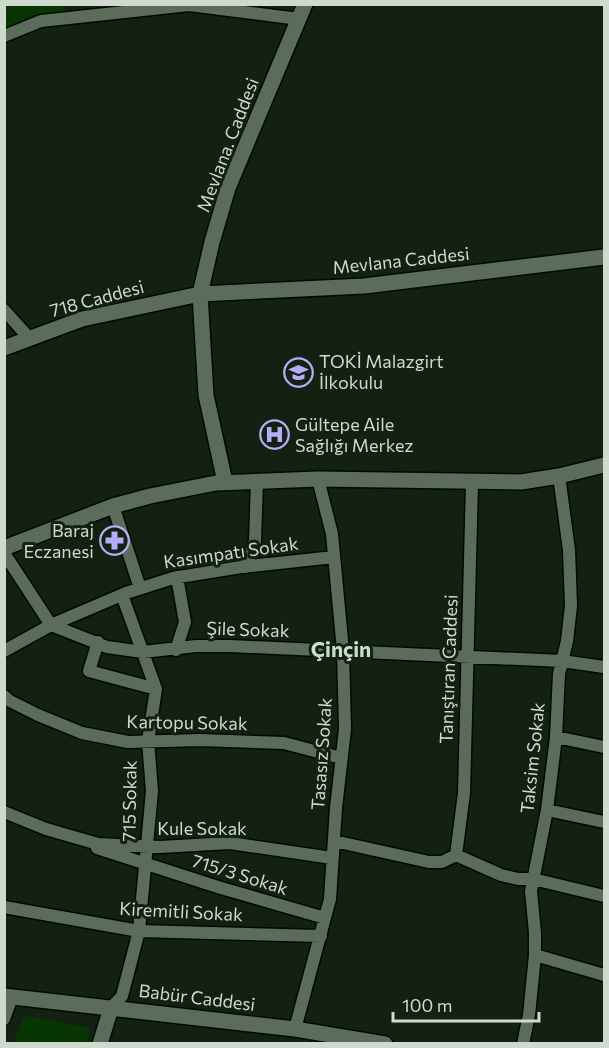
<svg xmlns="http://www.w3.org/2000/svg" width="609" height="1048" font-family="Commissioner,sans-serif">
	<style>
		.green { fill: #073602 }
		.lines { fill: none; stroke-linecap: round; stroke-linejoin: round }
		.street-casing { stroke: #020a01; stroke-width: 15 }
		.secondary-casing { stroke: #020a01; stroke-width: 18 }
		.street { stroke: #5c6c5a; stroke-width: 12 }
		.secondary { stroke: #5c6c5a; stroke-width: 15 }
		.labels { text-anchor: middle; stroke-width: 6; stroke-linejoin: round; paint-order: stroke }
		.street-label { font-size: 18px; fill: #d0d9cf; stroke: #132112 }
		.poi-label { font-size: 18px; fill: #d0d9cf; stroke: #132112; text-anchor: start }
		.quarter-label { font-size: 21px; font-weight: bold; fill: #ccdec9; stroke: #132112 }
	</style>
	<rect width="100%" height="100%" fill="#132112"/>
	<!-- green -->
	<path class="green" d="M5,5H64L66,12L5,27Z
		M24,1016L87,1027L90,1031L87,1043H13Z"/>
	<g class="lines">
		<defs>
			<path id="street" d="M4,36L41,21L189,5L299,19
				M4,310L30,339
				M113,506L140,588
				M4,553L51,625L107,647L143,652L196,646H230L562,661L604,667
				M245,567L255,541L257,481
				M98,642L89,671L156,689
				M176,650L185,622L177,577
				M4,651L51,625L126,593L173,578L241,567L334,557
				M4,696L10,701L38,715L82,733L128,742L200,740L284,743L341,758
				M556,737L604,747
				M547,810L604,822
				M4,812L46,829L98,844L160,847L230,843L332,858
				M334,841L429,862H442L456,855
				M97,848L221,888L325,918
				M456,855L464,793L472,483
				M456,855L501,875L518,879H533L604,896
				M4,907L139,931L321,936
				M535,955L604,975
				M111,1008L122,996L139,931L152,791L148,741L156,689L122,595
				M4,1019L12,997
				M295,1029L330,899L336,808L345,729L343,651L332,534L318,479
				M523,1044L529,1015L535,955V933L531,891L547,810L556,737L559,674L567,641L571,606L569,550L559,476"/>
			<path id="secondary" d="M4,348L82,319L200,294L364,286L604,257
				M225,482L206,395L200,294L212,242L228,188L305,4
				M4,548L113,506L150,496L216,483L318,479L521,482L559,476L604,465
				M4,996L295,1029L385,1044
				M100,1044L111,1008"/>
		</defs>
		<!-- street casing -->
		<use href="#street" class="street-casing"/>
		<!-- secondary casing -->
		<use href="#secondary" class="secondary-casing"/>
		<!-- street -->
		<use href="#street" class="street"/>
		<!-- secondary -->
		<use href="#secondary" class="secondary"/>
	</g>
	<!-- icons -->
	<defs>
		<symbol id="school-ring" viewBox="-11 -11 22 22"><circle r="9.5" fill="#132112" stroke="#b8abf7" stroke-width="1.5"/><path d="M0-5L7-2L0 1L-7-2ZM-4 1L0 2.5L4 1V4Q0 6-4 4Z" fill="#b8abf7"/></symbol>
		<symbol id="hospital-ring" viewBox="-11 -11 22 22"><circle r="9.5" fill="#132112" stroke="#b8abf7" stroke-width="1.5"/><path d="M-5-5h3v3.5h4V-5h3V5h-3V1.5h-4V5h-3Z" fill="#b8abf7"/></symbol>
		<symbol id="pharmacy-ring" viewBox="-11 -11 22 22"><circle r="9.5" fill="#132112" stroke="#b8abf7" stroke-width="1.5"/><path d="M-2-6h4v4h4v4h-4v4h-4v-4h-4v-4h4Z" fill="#b8abf7"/></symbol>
	</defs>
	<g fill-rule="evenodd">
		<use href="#school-ring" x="282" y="356" width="33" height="33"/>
		<use href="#hospital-ring" x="258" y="418" width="33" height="33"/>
		<use href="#pharmacy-ring" x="98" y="524" width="33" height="33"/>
	</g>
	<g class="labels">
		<!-- street labels -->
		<g class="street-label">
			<text transform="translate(228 145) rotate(-69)" y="6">Mevlana. Caddesi</text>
			<text transform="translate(401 261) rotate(-6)" y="6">Mevlana Caddesi</text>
			<text transform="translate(97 299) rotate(-15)" y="6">718 Caddesi</text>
			<text transform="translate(231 553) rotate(-8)" y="6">Kasımpatı Sokak</text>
			<text transform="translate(248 630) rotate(2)" y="6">Şile Sokak</text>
			<text transform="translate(449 669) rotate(-88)" y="6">Tanıştıran Caddesi</text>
			<text transform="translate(187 723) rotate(1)" y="6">Kartopu Sokak</text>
			<text transform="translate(322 754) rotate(-86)" y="6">Tasasız Sokak</text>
			<text transform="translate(533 758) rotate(-84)" y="6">Taksim Sokak</text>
			<text transform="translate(130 801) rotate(-89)" y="6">715 Sokak</text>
			<text x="202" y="835">Kule Sokak</text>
			<text transform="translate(240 875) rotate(17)" y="6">715/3 Sokak</text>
			<text transform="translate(181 912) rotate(3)" y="6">Kiremitli Sokak</text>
			<text transform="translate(197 998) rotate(7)" y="6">Babür Caddesi</text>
		</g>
		<!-- poi labels -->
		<g class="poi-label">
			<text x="319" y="368">TOKİ Malazgirt<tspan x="319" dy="21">İlkokulu</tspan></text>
			<text x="295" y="431">Gültepe Aile<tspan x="295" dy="21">Sağlığı Merkez</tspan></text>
			<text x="94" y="537" text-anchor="end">Baraj<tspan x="94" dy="21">Eczanesi</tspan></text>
		</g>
		<!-- quarter labels -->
		<g class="quarter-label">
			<text x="341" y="657">Çinçin</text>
		</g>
	</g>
	<!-- border -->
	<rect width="609" height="1048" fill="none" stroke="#d0d9cf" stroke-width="12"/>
	<!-- scale -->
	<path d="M393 1012v9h146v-9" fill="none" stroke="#d0d9cf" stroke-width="3"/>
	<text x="402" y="1012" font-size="18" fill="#d0d9cf" stroke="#132112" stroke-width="4.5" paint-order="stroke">100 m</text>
</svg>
